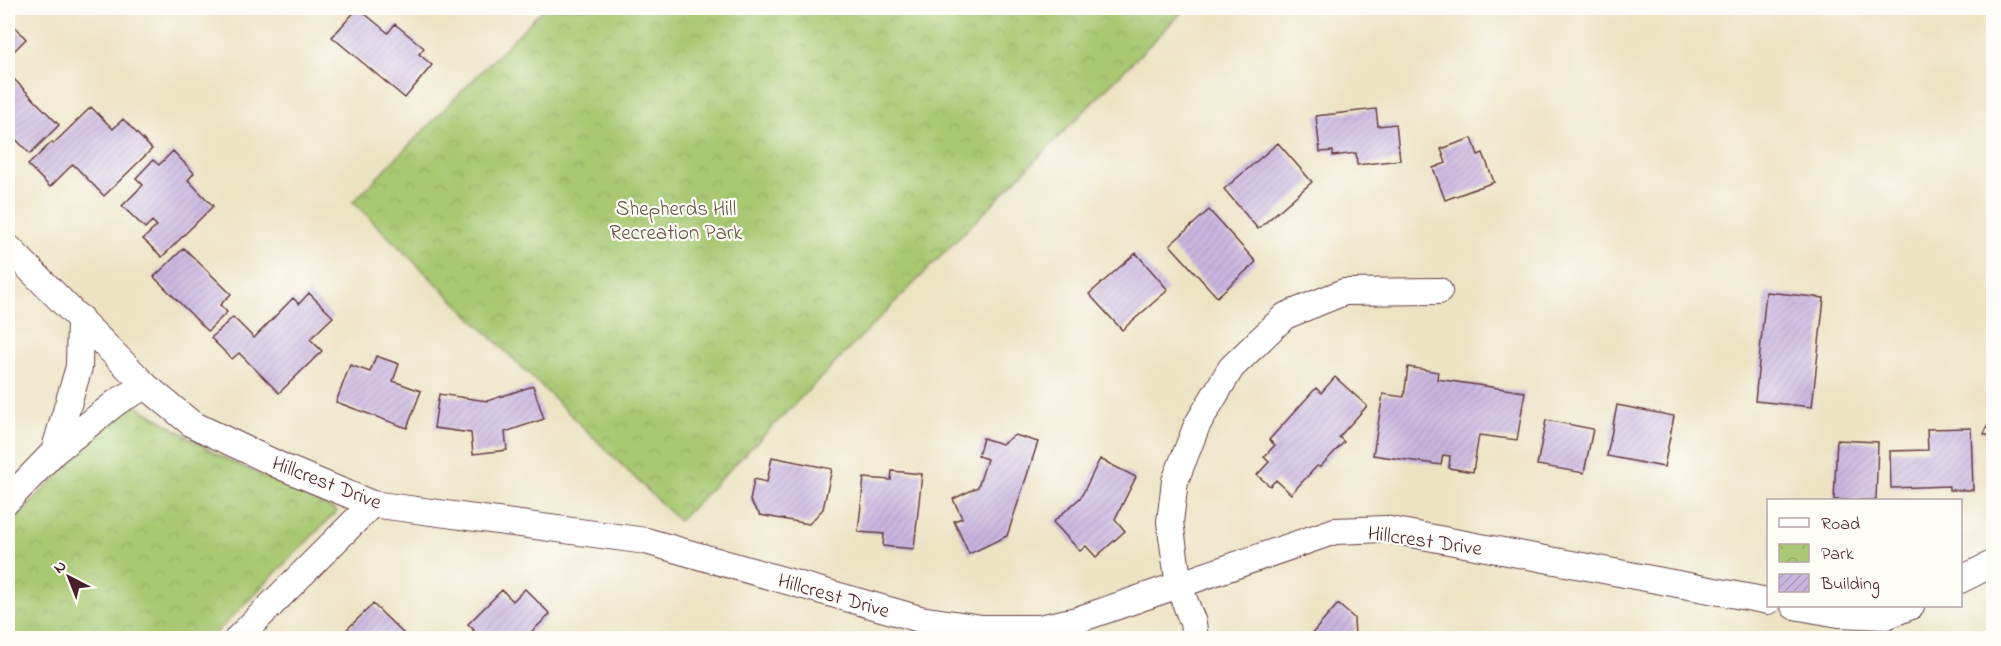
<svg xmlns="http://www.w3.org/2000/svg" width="2001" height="646" font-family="'Indie Flower',sans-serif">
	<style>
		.park { fill: url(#park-crowns); stroke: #79744e; stroke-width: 1.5 }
		.building { fill: url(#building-hatch) }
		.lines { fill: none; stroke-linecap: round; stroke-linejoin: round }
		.minor-casing { stroke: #623c42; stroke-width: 28 }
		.minor { stroke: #fff; stroke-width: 26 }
		.labels { text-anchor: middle; stroke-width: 4.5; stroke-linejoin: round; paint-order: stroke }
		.park-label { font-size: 21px; fill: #665240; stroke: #fdfcf7 }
		.street-label { font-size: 21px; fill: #4a1f2b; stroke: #fdfcf7 }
	</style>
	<defs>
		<pattern id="park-crowns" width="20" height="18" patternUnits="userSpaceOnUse" patternTransform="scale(1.5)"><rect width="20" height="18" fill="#a8c972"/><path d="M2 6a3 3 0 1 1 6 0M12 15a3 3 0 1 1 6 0" fill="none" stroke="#92ac63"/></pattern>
		<pattern id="building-hatch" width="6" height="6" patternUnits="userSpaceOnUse" patternTransform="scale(1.5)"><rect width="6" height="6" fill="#c9b6e0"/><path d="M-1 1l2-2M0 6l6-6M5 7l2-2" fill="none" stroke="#ae9cc0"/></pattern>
	</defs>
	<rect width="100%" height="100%" fill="#fdfcf7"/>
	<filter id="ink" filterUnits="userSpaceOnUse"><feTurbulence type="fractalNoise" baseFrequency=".0167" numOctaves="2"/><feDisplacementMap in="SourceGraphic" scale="12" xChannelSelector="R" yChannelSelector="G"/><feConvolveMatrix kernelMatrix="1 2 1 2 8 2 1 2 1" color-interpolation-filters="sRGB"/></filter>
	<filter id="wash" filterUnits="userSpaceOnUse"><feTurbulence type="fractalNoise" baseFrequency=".008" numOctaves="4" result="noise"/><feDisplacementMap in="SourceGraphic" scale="24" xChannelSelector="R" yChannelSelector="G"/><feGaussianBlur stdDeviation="1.35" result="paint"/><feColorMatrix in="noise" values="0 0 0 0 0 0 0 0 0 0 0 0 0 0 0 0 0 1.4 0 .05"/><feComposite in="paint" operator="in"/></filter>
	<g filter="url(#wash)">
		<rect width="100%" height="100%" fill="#ece3c3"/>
		<!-- park -->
		<path class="park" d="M544,8H1186L679,521L353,202Z
			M130,402L218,455L337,511L211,638H8V526Z"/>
		<g id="blocks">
			<!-- building -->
			<path class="building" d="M358,8L388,33L395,24L424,48L419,54L432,65L405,98L332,37Z
				M8,19L26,39L8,57Z
				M8,73L59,125L30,154L8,131Z
				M91,107L113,129L123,119L152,149L104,196L73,164L50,187L28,165L52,142L53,144Z
				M1376,109L1378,126L1396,124L1400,160L1357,165L1356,153L1333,156V151L1320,152L1316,116Z
				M1472,138L1478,155L1483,153L1494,182L1445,200L1433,168L1446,163L1441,149Z
				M1278,143L1312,182L1258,229L1224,189Z
				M173,151L194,173L188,180L213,206L162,257L143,239L157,226L152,221L145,228L122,206L143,185L136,178L153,160L159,165Z
				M1209,210L1256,262L1217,297L1170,245Z
				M184,248L231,294L220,305L227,312L208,331L154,277Z
				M1136,253L1168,290L1122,330L1089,294Z
				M1766,292L1824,298L1812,407L1755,401Z
				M309,293L333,317L310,339L322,351L279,393L239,353L232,359L211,338L233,317L254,338L293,298L299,304Z
				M376,356L399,364L393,381L421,391L407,428L336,402L350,365L370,372Z
				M1408,367L1438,372L1437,379L1525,392L1517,440L1479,435L1473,472L1449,468L1450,456L1443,455L1441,465L1373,455L1383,394L1404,397Z
				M1335,377L1367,406L1339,437L1344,442L1320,467L1317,466L1291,494L1276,480L1270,486L1257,475L1269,462L1264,457L1275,445L1269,440L1316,388L1321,393Z
				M533,386L544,419L505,432L507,450L473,454L471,433L434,428L439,394L487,401Z
				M1617,405L1674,416L1664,467L1607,456Z
				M1994,412V438L1984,434Z
				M1546,420L1593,429L1584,473L1537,465Z
				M1971,428L1973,490H1949V486L1891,488L1890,451L1928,450L1927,429Z
				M1015,435L1038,442L1007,536L969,554L954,521L962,518L953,499L978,487L987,459L978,456L983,438L1002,444Z
				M1837,440L1878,442L1876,500H1834Z
				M772,457L832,469L823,509L809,524L760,515L750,501L754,479L767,482Z
				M1100,459L1136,477L1115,519L1125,531L1096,557L1086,546L1080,551L1053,522L1081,497Z
				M892,471L922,474L914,549L883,546L884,534L858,532L864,478L891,480Z
				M525,589L550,614L525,638H465L474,630L468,624L502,590L513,601Z
				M373,604L408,638H338Z
				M1338,604L1354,618L1355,638H1308Z"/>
		</g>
	</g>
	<g filter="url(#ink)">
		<use href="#blocks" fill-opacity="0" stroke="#623c42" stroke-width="1.5"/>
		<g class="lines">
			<defs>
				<path id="minor" d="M8,247L146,386L192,424L285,468L372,504L646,541L920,619L982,628H1039L1077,620L1335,531L1385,529L1768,601
					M54,452L79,367L80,318
					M8,500L54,452L118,401L146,386
					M1960,580L1994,563
					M1794,606L1839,614L1886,616L1911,606
					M238,638L372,504
					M1195,638L1193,623L1179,586L1170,522L1175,481L1197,425L1231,368L1285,316L1344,292L1439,291"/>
			</defs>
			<!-- minor casing -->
			<use href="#minor" class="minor-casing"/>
			<!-- minor -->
			<use href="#minor" class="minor"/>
		</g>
	</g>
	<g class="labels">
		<!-- park labels -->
		<g class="park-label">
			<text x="676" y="215">Shepherds Hill<tspan x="676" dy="24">Recreation Park</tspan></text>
		</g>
		<!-- street labels -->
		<g class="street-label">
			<text transform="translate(327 482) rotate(21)" y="7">Hillcrest Drive</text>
			<text transform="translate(1425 540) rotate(8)" y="7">Hillcrest Drive</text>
			<text transform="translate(834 595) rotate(16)" y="7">Hillcrest Drive</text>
		</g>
	</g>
	<!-- margin -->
	<rect width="2001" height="646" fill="none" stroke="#fdfcf7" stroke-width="30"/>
	<!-- legend -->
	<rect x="1767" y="499" width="195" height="108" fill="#fdfcf7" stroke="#b5a4a5" stroke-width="1.5"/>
	<rect x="1779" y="518" width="30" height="9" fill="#ffffff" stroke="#b5a4a5" stroke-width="1.5"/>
	<text x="1821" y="529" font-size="18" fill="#4a1f2b">Road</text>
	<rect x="1779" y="544" width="30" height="18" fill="url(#park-crowns)" stroke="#b5a4a5" stroke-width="1.5"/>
	<text x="1821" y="559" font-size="18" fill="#4a1f2b">Park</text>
	<rect x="1779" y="574" width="30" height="18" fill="url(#building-hatch)" stroke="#b5a4a5" stroke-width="1.5"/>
	<text x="1821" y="589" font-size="18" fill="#4a1f2b">Building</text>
	<!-- north arrow -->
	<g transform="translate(69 577) rotate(318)" stroke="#fdfcf7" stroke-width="4.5" paint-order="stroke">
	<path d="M0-4.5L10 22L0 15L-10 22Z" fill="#4a1f2b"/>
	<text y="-9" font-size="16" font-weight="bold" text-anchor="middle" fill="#4a1f2b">N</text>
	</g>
</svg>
